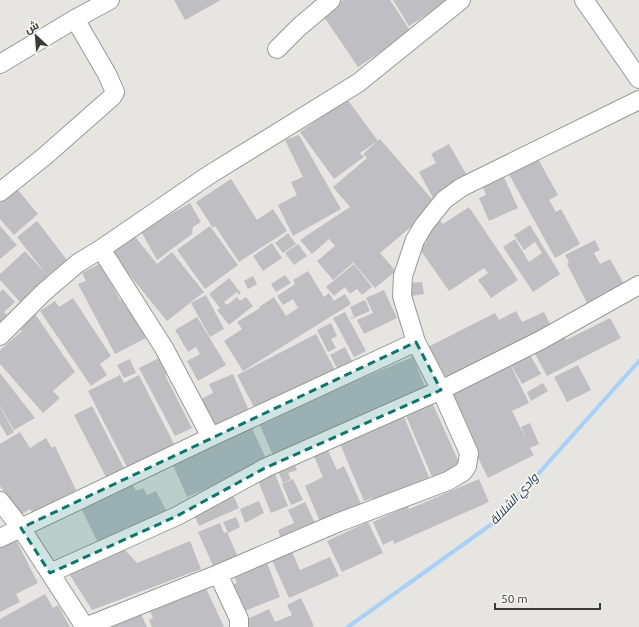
<svg xmlns="http://www.w3.org/2000/svg" width="639" height="627" font-family="Ubuntu,Cairo,sans-serif">
	<style>
		.lines { fill: none; stroke-linecap: round; stroke-linejoin: round }
		.stream { stroke: #a9d0f6; stroke-width: 4 }
		.building { fill: #bfbfc3 }
		.minor-casing { stroke: #9a9995; stroke-width: 20 }
		.minor { stroke: #fff; stroke-width: 18 }
		.marked { fill: #0f766e; fill-opacity: 0.2; stroke: #0f766e; stroke-width: 3; stroke-dasharray: 8 5; stroke-linejoin: round }
		.labels { text-anchor: middle; stroke-width: 4; stroke-linejoin: round; paint-order: stroke }
		.water-label { font-size: 12px; font-style: italic; fill: #133049; stroke: #f3f2ee }
	</style>
	<rect width="100%" height="100%" fill="#e6e5e1"/>
	<g class="lines">
		<!-- stream -->
		<path class="stream" d="M348,627L496,521L639,361"/>
	</g>
	<!-- building -->
	<path class="building" d="M174,0H221L185,20Z
		M343,0H390L411,32L358,67L322,14Z
		M393,0H451L409,26Z
		M347,99L378,141L360,153L364,157L334,179L300,132Z
		M299,135L341,209L293,236L278,205L297,195L291,182L303,177L285,140Z
		M380,139L437,205L380,253L396,271L375,288L352,261L353,263L333,280L317,261L335,246L329,239L312,254L300,240L350,207L333,187L367,158L363,154Z
		M449,144L469,179L433,198L419,172L436,163L431,154Z
		M536,155L558,195L549,200L556,212L561,209L580,244L555,258L507,171Z
		M503,175L518,208L489,221L479,198L486,195L482,185Z
		M231,179L257,220L273,209L287,231L239,262L215,226L213,228L196,202Z
		M17,189L38,214L14,235L0,219V203Z
		M190,203L201,222L193,227L192,234L157,260L139,228L155,219L157,222Z
		M469,207L518,280L491,298L478,280L488,273L484,268L449,291L419,248L427,242L421,234L440,221L443,224Z
		M37,221L67,260L47,276L49,278L21,303L0,280V274L25,251L46,274L17,237Z
		M530,225L560,274L533,292L503,247L515,239L529,262L542,253L535,242L524,250L514,235Z
		M0,226L17,245L0,259Z
		M210,226L238,265L205,289L177,250Z
		M132,233L157,264L172,252L204,292L167,321L110,251Z
		M288,233L296,244L283,253L275,243Z
		M595,240L600,250L594,253L600,264L610,259L624,284L587,303L567,264L569,262L565,255Z
		M272,243L282,258L263,271L253,256Z
		M298,244L307,256L294,265L285,253Z
		M101,263L120,300L125,298L146,338L115,354L78,284L86,281L82,273Z
		M354,264L372,287L362,295L357,289L350,294L345,287L334,296L326,287Z
		M308,271L324,297L329,293L334,301L345,294L351,304L243,371L224,341L242,329L237,322L260,308L259,307L274,297L286,316L298,308L293,299L283,305L277,296L295,284L293,280Z
		M285,275L291,283L276,292L271,284Z
		M253,276L257,284L248,289L244,281Z
		M229,278L241,293L239,295L237,292L224,302L227,305L237,297L240,301L246,297L253,306L229,325L217,310L220,308L209,294Z
		M422,282L424,294L411,296L409,283Z
		M3,289L15,302L4,312L9,318L0,326V292Z
		M384,290L397,318L364,334L357,320L373,313L366,298Z
		M206,295L224,329L210,337L191,303Z
		M73,298L111,356L100,364L107,375L91,386L40,311L55,301L59,307Z
		M365,300L370,311L351,319L350,318L354,317L350,307Z
		M516,311L522,322L544,312L553,330L443,384L426,348L495,313L499,320Z
		M345,312L366,351L354,357L333,318Z
		M35,314L75,372L53,391L60,398L43,413L0,364V350L22,331L19,328Z
		M197,317L226,365L198,381L187,361L200,354L196,347L188,352L175,330Z
		M610,318L621,338L547,376L534,352L564,336L566,340Z
		M331,323L337,336L331,339L336,348L328,352L317,330Z
		M316,334L336,372L257,413L237,375Z
		M345,347L353,363L338,370L330,355Z
		M530,355L541,374L522,384L511,365Z
		M413,357L428,394L274,458L258,421Z
		M159,358L167,374L165,375L192,428L175,436L139,368Z
		M130,359L136,373L124,378L117,365Z
		M510,364L529,403L512,411L527,441L521,427L530,423L539,444L530,448L534,455L488,478L447,395Z
		M578,365L591,390L567,402L554,377Z
		M0,373L35,418L14,430L0,406Z
		M233,374L250,413L214,429L201,399L213,393L209,384Z
		M120,375L124,383L139,375L176,448L129,471L88,391Z
		M543,383L548,391L531,401L527,392Z
		M431,400L461,467L433,479L404,411Z
		M92,406L125,470L107,479L74,415Z
		M0,407L14,432L7,436L0,424Z
		M402,412L431,482L375,505L372,498L364,501L338,439Z
		M251,426L267,461L187,497L172,463Z
		M20,432L30,448L46,438L52,448L55,446L76,490L35,516L30,509L19,516L0,486V444Z
		M326,446L337,470L344,466L362,506L321,524L305,486L323,477L312,452Z
		M293,460L297,470L288,473L291,479L283,483L276,466Z
		M273,469L288,506L271,513L256,476Z
		M293,479L303,500L291,505L282,484Z
		M479,479L489,502L394,544L393,540L383,545L373,522L408,506L409,509Z
		M131,481L136,491L143,488L147,495L156,491L166,510L98,543L80,506Z
		M231,490L239,508L199,526L191,508Z
		M259,501L264,513L245,523L240,509Z
		M305,502L315,523L281,539L278,530L294,523L288,510Z
		M236,517L240,527L228,533L223,522Z
		M368,522L383,553L342,572L327,541Z
		M220,523L224,533L227,532L238,557L214,568L198,532Z
		M13,534L38,583L16,594L20,602L0,612V540Z
		M190,541L201,569L92,610L68,572L124,549L137,563Z
		M292,552L300,570L330,557L339,576L289,598L272,560Z
		M266,560L280,597L242,612L231,585L237,583L231,568Z
		M204,584L224,627H152L149,620L153,618L149,609Z
		M45,594L53,608L58,605L70,627H0V619Z
		M301,598L314,626L311,627H246L243,621L269,609L275,622L292,615L287,605Z
		M139,610L147,627H102Z"/>
	<g class="lines">
		<defs>
			<path id="minor" d="M584,0L639,79
				M277,49L299,27L331,0
				M0,64L75,19L110,0
				M0,192L45,156L112,97L115,92L107,74L75,19
				M101,249L164,348L211,437
				M0,336L44,292L78,263L101,249L209,175L358,83L461,0
				M0,501L21,528L85,627
				M0,538L211,437L416,342
				M50,573L177,516L265,468L441,390L541,340L639,285
				M218,574L239,619V627
				M85,627L218,574L337,523L448,481L463,472L467,466L469,453L441,390L416,342L402,296L403,276L415,240L424,225L444,200L462,187L639,100"/>
		</defs>
		<!-- minor casing -->
		<use href="#minor" class="minor-casing"/>
		<!-- minor -->
		<use href="#minor" class="minor"/>
	</g>
	<!-- marked area -->
	<path class="marked" d="M416,342L441,390L265,468L177,516L50,573L21,528Z"/>
	<g class="labels">
		<!-- water labels -->
		<g class="water-label">
			<text transform="translate(514 499) rotate(-47)" y="4">وادي الشلالة</text>
		</g>
	</g>
	<!-- north arrow -->
	<g transform="translate(36 36) rotate(334)" stroke="#f3f2ee" stroke-width="3" paint-order="stroke">
	<path d="M0-3L7 15L0 10L-7 15Z" fill="#3b3a39"/>
	<text y="-6" font-size="11" font-weight="bold" text-anchor="middle" fill="#3b3a39">ش</text>
	</g>
	<!-- scale -->
	<path d="M495 603v6h105v-6" fill="none" stroke="#3b3a39" stroke-width="2"/>
	<text x="501" y="603" font-size="12" fill="#3b3a39" stroke="#f3f2ee" stroke-width="3" paint-order="stroke">50 m</text>
</svg>
